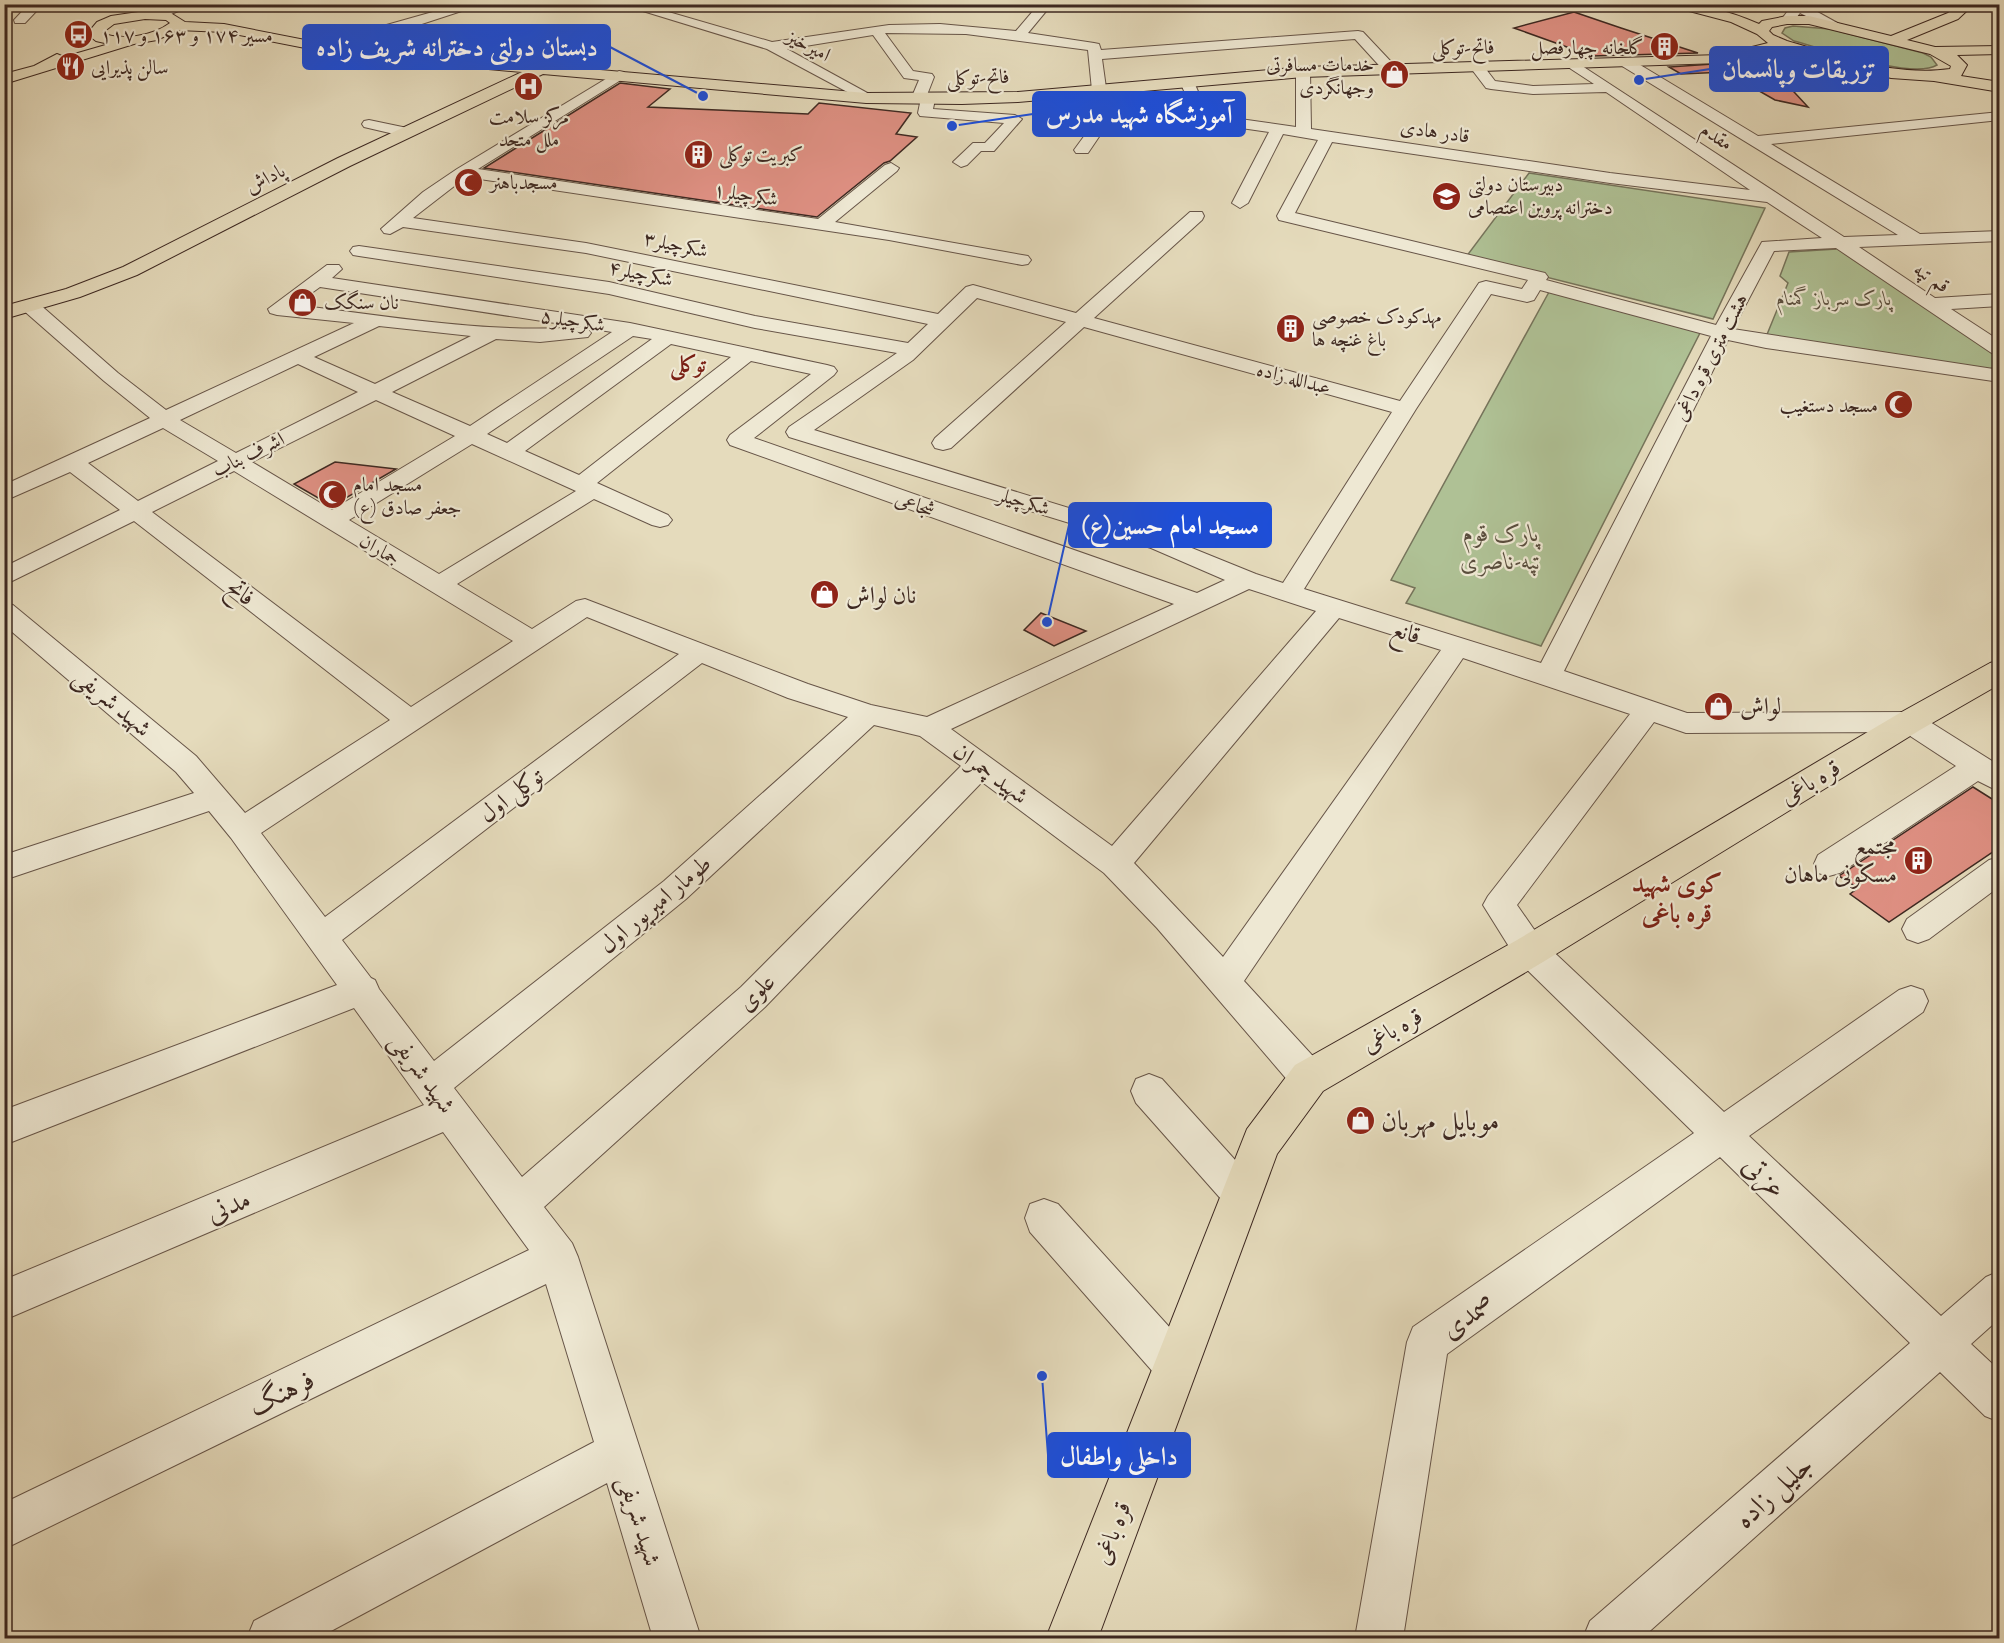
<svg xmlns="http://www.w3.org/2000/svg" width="2004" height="1643" font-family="'Sorts Mill Goudy',Amiri,serif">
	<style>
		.green { fill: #afc195; stroke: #76745b; stroke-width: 1.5 }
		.building { fill: #df9083; stroke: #3d2821; stroke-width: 1.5 }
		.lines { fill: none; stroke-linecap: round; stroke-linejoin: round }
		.minor-casing { stroke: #675548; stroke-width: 2 }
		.major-casing { stroke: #3d2821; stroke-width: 2 }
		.minor { fill: #eee8d3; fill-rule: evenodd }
		.major { fill: #e5dbbc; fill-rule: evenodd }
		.labels { text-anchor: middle; stroke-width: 4.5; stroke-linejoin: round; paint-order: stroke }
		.far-poi-label { font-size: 20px; fill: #3d2821; stroke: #eee8d3; text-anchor: start }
		.far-street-label { font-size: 20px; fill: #3d2821; stroke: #eee8d3 }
		.far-park-label { font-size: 20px; font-style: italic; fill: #5a4e3e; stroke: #eee8d3 }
		.far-neighbourhood-label { font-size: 22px; font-weight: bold; fill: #7a1f14; stroke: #eee8d3 }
		.park-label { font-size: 24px; font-style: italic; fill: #5a4e3e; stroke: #eee8d3 }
		.street-label { font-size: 24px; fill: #3d2821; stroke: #eee8d3 }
		.poi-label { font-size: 24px; fill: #3d2821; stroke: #eee8d3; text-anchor: start }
		.neighbourhood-label { font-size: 26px; font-weight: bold; fill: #7a1f14; stroke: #eee8d3 }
		.near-poi-label { font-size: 28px; fill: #3d2821; stroke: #eee8d3; text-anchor: start }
		.near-street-label { font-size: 28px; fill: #3d2821; stroke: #eee8d3 }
		.leader { fill: none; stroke: #1d4ed8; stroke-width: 2 }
		.callout-dot { fill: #1d4ed8; stroke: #eee8d3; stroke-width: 2 }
		.callout { fill: #1d4ed8; stroke: #1d4ed8; stroke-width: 2 }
		.callout-label { font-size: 26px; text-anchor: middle; font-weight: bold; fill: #fff }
	</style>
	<rect width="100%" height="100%" fill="#e5dbbc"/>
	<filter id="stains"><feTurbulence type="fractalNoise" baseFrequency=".00333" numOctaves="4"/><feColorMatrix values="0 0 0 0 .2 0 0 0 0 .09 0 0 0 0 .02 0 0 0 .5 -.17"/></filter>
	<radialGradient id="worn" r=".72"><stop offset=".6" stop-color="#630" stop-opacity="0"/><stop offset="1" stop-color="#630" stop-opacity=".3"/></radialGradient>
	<!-- green -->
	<path class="green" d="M1793,26L1830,29L1923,53L1931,57L1937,65C1913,80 1824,49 1794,41L1782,33L1785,28Z
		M1529,173L1765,208L1713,319L1466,257Z
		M1839,242L1999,357V367L1983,370L1766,337L1788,283L1780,276L1789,252L1836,249Z
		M1549,292L1701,331L1541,646L1406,603L1415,588L1391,580Z"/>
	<!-- building -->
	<path class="building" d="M1574,12L1621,28L1698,53L1592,56L1514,28Z
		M1728,63L1781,78L1808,107L1775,100L1726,72L1681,74L1669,67Z
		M620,83L670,89L648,107L808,114L819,103L911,113L896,134L917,137L890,161L884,163L817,217L484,168Z
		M335,462L396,469L332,506L294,484Z
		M1041,613L1086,631L1054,646L1024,630Z
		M1973,787L2000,804V847L1889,922L1850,894L1858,888L1839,876Z"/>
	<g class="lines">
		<defs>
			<path id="minor" d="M29,4H43L25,23H15L14,20Z
				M176,4H196L161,18L155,14Z
				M461,4H483L336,52H326L324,49L326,46L383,26Z
				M620,4H641L772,42L889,25L940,24L1016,31L1039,4H1052L1028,33L1094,43L1099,44L1101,50L1358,31L1363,32L1396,67L1398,70L1396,73H1386L1355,39L1102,59L1106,88L1134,104L1296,127V72L1303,68L1310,72L1311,129L1610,173L1750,190L1606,92L1533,94L1491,89L1486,88L1470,67L1477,63L1482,64L1495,81L1533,86L1594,84L1568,67L1566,64L1568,61L1573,60L1844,237L1898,235L1622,66L1620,63L1622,60H1632L1758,136L2000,112V120L1771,144L1920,234L2000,231V241L1859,247L1935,298L2000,294V306L1951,309L2000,341V356L1993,354L1836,248L1774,251L1733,329L2000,370V382L1766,348L1728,340L1564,671L1687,713L1909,712L1919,715L2000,766V792L1978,781L1840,873L1829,876L1818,873L1814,864L1818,855L1956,766L1904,732L1686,733L1654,722L1517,905L1542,941L1724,1112L1899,990L1911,986L1923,990L1928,1001L1923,1012L1749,1136L1941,1316L1986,1277L2000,1271V1318L1971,1344L2000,1371V1422L1985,1416L1940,1372L1642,1638H1583L1590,1621L1910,1343L1720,1157L1447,1354L1403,1638H1355L1407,1342L1413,1327L1694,1133L1518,961L1483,905L1488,896L1630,714L1463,658L1244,981L1322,1066L1327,1078L1322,1090L1309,1094L1296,1090L1157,928L1104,873L982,782L765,1007L544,1207L572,1243L578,1257L701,1638H653L607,1483L318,1638H247L254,1621L594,1442L546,1284L4,1549V1503L529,1250L443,1132L4,1320V1280L424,1105L354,1008L4,1145V1110L337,985L231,838L209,811L4,880V855L194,793L176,772L4,625V603L13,605L196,756L245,813L390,720L134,521L4,585V567L120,510L70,472L4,501V485L150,418L104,381L23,310L21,306L23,302H37L118,373L166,410L354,323L277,315L270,313L268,309L327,265H339L342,269L332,278L630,323L827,365L834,367L837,371L834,375L754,438L1197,593L1225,580L1151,548L789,437L786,432L789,427L897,353L755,328L609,294L359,256L353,255L350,251L353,247L359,246L609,282L755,316L908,343L928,324L586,253L403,227L390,234L384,233L381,229L423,192L457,169L619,71L624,72L626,75L624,78L478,169L818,219L885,165L891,163L899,168L897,171L835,222L1022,255L1028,256L1031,260L1028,264L1022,265L889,240L466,177L413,218L586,243L938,314L966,287L973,285L1076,313L1190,212H1202L1204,216L1202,220L1094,318L1400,401L1479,283L1486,281L1522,289L1528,280L1279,220L1277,216L1318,140L1283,134L1248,203L1240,208L1232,203L1269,132L1136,113L1130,116H1113L1088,153H1076L1074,150L1104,109L1119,108L1092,90L1088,50L966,34L885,33L913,71L932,74L934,77L927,95L933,96L935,99L933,109L1015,115L1022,119L994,151H981L967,165L961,167L953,162L973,143H985L1004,123L920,116L918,113L920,103L913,102L911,99L919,80L904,78L873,35L787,49L871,95L873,98L871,101L866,102L767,49ZM1332,142L1610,183L1767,202L1822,238L1762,242L1716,325L1546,280L1548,277L1545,273L1295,213ZM320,287L581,327C486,334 389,316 295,305ZM1540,290L1711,336L1541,663L1304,589L1416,409L1491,294L1527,302L1534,300ZM977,298L1066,322L935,438L932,443L935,448L943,450L951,448L1084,327L1392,412L1283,583L1256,574L1167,538L814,430L913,360ZM379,326L471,336L375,384L314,357ZM582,327L612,332L470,426L392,392L496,339L540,342L588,337L591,333L588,329ZM633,336L652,339L507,443L487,434ZM671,344L731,357L579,475L525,451ZM751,361L811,374L730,435L727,440L730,445L1174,604L927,717L871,705L808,684L585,599L576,601L532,629L457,584L594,499L652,525L660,527L668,525L672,520L668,515L597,483ZM298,364L358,392L236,453L180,420ZM376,400L455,436L332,510L252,462ZM163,428L218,461L138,501L88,463ZM472,444L576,491L439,574L349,520ZM234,471L513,641L411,707L152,512ZM1249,589L1316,611L1112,846L951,729ZM587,617L679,654L325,917L261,833ZM1339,618L1441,650L1223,957L1134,863ZM702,663L788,698L848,717L664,881L434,1061L379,989L375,980L371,978L342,940ZM874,725L920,736L961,766L741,987L522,1177L454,1088L686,899Z
				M1711,4H1723L1720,11H1712Z
				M1793,4H1803L1841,25L1835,29L1830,28L1800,13L1792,23H1782L1781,20Z
				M1187,78L1194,82L1202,101L1200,104H1190L1180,82Z
				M369,120L412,129L415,132L407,137L364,127L362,124L364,121Z
				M2000,857V886L1929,939L1918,943L1907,939L1902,929L1907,919L1989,860Z
				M1149,1074L1162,1079L1255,1182L1261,1195L1255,1208L1242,1214L1229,1208L1136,1103L1131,1091L1136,1079Z
				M1044,1199L1058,1204L1191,1351L1197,1366L1191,1381L1176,1387L1161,1381L1030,1232L1025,1218L1030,1204Z"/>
			<path id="major" d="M1673,4C1703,4 1732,12 1759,24L1762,21L1787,16H1809L1891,36L1948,13L1959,4H1974L1958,19L1907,40L1935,47L2000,46V54L1957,55L1967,65L1961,76L2000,82V92L1934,81L1891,78L1782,48L1720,63L1303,77L1018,102L962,104L866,103L543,74L350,166L137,275L80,297L4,319V306L66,289L123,267L338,158L522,72L346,56L224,32L178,30L157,40L134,44L4,84V74L34,66L57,54L64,57L109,44L96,41L87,34L97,22L111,16L145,11L169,12L185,22L224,24L346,48L866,93L1018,92L1303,67L1720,55L1768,43L1757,34L1731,22L1674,7ZM145,19L166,20L170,23C153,36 121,41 102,33L114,24ZM1787,24H1809L1930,54L1951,66L1950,69C1894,77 1840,56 1787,41L1773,35L1769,31L1772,27Z
				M2000,660V684L1920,730L1543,962L1323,1091L1277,1154L1098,1638H1046L1247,1129L1295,1065L1517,940L1898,714L1990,663Z"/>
		</defs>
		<!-- minor casing -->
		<use href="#minor" class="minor-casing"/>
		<!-- major casing -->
		<use href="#major" class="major-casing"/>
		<!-- minor -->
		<use href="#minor" class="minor"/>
		<!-- major -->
		<use href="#major" class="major"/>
	</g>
	<!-- icons -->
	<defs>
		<symbol id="bus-disc" viewBox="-11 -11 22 22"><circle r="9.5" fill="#8f2418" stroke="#eee8d3"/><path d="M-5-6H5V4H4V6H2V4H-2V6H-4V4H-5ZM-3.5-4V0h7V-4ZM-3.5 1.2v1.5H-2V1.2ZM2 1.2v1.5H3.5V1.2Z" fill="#fff"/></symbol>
		<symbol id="building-disc" viewBox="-11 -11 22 22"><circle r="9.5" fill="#8f2418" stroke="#eee8d3"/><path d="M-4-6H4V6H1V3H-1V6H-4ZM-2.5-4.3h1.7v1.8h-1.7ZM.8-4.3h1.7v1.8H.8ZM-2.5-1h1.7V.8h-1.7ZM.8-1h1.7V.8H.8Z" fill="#fff"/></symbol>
		<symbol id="restaurant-disc" viewBox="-11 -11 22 22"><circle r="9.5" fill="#8f2418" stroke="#eee8d3"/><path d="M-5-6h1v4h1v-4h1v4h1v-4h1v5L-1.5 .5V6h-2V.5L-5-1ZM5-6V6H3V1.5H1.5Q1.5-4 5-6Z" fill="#fff"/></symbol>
		<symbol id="shop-disc" viewBox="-11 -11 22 22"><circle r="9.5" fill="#8f2418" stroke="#eee8d3"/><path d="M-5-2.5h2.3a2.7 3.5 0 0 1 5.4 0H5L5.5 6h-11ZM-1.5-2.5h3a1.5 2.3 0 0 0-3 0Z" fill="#fff"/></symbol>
		<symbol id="hospital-disc" viewBox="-11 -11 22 22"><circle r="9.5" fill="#8f2418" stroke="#eee8d3"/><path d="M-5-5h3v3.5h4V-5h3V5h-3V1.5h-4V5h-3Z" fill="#fff"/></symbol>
		<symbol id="mosque-disc" viewBox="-11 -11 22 22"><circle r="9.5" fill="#8f2418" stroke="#eee8d3"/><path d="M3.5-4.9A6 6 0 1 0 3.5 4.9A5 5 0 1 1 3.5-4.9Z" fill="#fff"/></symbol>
		<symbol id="school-disc" viewBox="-11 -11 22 22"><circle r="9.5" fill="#8f2418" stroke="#eee8d3"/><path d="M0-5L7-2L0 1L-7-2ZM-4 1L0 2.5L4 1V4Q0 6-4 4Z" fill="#fff"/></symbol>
	</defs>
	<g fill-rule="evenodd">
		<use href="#bus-disc" x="62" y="18" width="33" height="33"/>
		<use href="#building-disc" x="1648" y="30" width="33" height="33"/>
		<use href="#restaurant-disc" x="54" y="50" width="33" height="33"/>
		<use href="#shop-disc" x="1378" y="58" width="33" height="33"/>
		<use href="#hospital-disc" x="512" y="70" width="33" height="33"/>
		<use href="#building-disc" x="682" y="138" width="33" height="33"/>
		<use href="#mosque-disc" x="452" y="166" width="33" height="33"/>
		<use href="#school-disc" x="1430" y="180" width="33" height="33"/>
		<use href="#shop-disc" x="286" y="286" width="33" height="33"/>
		<use href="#building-disc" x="1274" y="312" width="33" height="33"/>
		<use href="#mosque-disc" x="1882" y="388" width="33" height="33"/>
		<use href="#mosque-disc" x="316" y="478" width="33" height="33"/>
		<use href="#shop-disc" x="808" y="578" width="33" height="33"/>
		<use href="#shop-disc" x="1702" y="690" width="33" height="33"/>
		<use href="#building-disc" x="1902" y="844" width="33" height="33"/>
		<use href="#shop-disc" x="1344" y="1104" width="33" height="33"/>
	</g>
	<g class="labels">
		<!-- far-poi labels -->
		<g class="far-poi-label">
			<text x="100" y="42">مسیر ۱۷۴ و ۱۶۳ و ۱۱۷</text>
			<text x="1644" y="54" text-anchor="end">گلخانه چهارفصل</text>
			<text x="1374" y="71" text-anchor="end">خدمات مسافرتی<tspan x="1374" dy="23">وجهانگردی</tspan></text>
			<text x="91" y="74">سالن پذیرایی</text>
			<text x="529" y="123" text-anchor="middle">مرکز سلامت<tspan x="529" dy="23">ملل متحد</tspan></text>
			<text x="719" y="161">کبریت توکلی</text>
			<text x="490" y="189">مسجدباهنر</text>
			<text x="1468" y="191">دبیرستان دولتی<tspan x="1468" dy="23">دخترانه پروین اعتصامی</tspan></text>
			<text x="324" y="309">نان سنگک</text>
			<text x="1312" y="323">مهدکودک خصوصی<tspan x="1312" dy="23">باغ غنچه ها</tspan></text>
			<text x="1878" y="412" text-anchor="end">مسجد دستغیب</text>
			<text x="353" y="491">مسجد امام<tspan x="353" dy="23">جعفر صادق (ع)</tspan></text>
		</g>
		<!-- far-street labels -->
		<g class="far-street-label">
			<text transform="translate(809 45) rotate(28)" y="7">امیرخیز</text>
			<text transform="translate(1463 47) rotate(-1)" y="7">فاتح-توکلی</text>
			<text transform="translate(978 77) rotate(-2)" y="7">فاتح-توکلی</text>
			<text transform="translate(1435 131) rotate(8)" y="7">قادر هادی</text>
			<text transform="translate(1717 136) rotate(33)" y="7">مقدم</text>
			<text transform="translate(265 178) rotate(-27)" y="7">پاداش</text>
			<text transform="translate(746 194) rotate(9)" y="7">شکرچیلر۱</text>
			<text transform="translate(676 244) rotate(12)" y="7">شکرچیلر۳</text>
			<text transform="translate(641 273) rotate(12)" y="7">شکرچیلر۴</text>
			<text transform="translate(1932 277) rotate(34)" y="7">قم تپه</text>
			<text transform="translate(573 320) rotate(9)" y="7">شکرچیلر۵</text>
			<text transform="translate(1710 357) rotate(-63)" y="7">هشت متری قره داغی</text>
			<text transform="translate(1294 378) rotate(15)" y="7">عبدالله زاده</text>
			<text transform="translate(248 454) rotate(-26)" y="7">اشرف بناب</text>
			<text transform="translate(1024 501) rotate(17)" y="7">شکرچیلر</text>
			<text transform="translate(915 504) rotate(20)" y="7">شجاعی</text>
			<text transform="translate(380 549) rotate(31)" y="7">جماران</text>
		</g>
		<!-- far-park labels -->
		<g class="far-park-label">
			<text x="1834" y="305">پارک سرباز گمنام</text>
		</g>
		<!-- far-neighbourhood labels -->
		<g class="far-neighbourhood-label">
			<text x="688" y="372">توکلی</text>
		</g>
		<!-- park labels -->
		<g class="park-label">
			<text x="1501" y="541">پارک قوم<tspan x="1501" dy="28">تپه-ناصری</tspan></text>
		</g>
		<!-- street labels -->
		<g class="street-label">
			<text transform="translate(241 592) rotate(37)" y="8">فاتح</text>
			<text transform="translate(1406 632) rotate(17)" y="8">قانع</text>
			<text transform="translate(113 702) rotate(40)" y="8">شهید شریفى</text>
			<text transform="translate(991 773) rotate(36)" y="8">شهید چمران</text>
			<text transform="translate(1810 782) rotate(-31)" y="8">قره باغی</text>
			<text transform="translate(511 795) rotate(-37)" y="8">توکلی اول</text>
			<text transform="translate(655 904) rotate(-40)" y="8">طومار امیرپور اول</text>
			<text transform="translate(756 992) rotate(-44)" y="8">علوی</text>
			<text transform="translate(1392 1030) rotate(-30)" y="8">قره باغی</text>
			<text transform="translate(423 1073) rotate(54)" y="8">شهید شریفى</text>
			<text transform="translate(640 1521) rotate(73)" y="8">شهید شریفى</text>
			<text transform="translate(1112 1533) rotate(-69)" y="8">قره باغی</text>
		</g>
		<!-- poi labels -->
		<g class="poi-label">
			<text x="846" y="603">نان لواش</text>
			<text x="1740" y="714">لواش</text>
			<text x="1897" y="854" text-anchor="end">مجتمع<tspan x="1897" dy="28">مسکونی ماهان</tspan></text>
		</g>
		<!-- neighbourhood labels -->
		<g class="neighbourhood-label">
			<text x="1677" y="892">کوی شهید<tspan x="1677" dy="30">قره باغی</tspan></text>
		</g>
		<!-- near-poi labels -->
		<g class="near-poi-label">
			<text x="1381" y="1130">موبایل مهربان</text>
		</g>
		<!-- near-street labels -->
		<g class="near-street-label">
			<text transform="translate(1765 1176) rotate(44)" y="10">عزتی</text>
			<text transform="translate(228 1205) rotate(-23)" y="10">مدنی</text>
			<text transform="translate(1467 1315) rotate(-35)" y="10">صمدی</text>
			<text transform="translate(281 1392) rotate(-26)" y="10">فرهنگ</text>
			<text transform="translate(1773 1491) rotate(-42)" y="10">جلیل زاده</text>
		</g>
	</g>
	<!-- callouts -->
	<path class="leader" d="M703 96L610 47M1639 80L1710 69M952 126L1033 114M1047 622L1069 525M1042 1376L1048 1455"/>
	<g class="callout-dot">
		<circle cx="703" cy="96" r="6"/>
		<circle cx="1639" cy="80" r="6"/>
		<circle cx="952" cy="126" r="6"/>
		<circle cx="1047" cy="622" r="6"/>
		<circle cx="1042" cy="1376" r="6"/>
	</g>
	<g class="callout">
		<rect x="303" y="25" width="307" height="44" rx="6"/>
		<rect x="1710" y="47" width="178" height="44" rx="6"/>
		<rect x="1033" y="92" width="212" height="44" rx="6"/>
		<rect x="1069" y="503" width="202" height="44" rx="6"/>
		<rect x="1048" y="1433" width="142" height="44" rx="6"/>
	</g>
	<g class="callout-label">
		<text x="457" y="56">دبستان دولتی دخترانه شریف زاده</text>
		<text x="1799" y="78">تزریقات وپانسمان</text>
		<text x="1139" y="123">آموزشگاه شهید مدرس</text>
		<text x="1170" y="534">مسجد امام حسین(ع)</text>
		<text x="1119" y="1465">داخلی واطفال</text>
	</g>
	<!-- margin -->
	<rect width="2004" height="1643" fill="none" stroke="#e5dbbc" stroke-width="24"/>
	<rect x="6" y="6" width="1992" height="1631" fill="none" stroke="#3d2821" stroke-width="3"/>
	<rect x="12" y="12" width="1980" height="1619" fill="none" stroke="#3d2821" stroke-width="1.5"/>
	<rect width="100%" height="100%" filter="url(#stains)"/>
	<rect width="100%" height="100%" fill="url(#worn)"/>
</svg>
